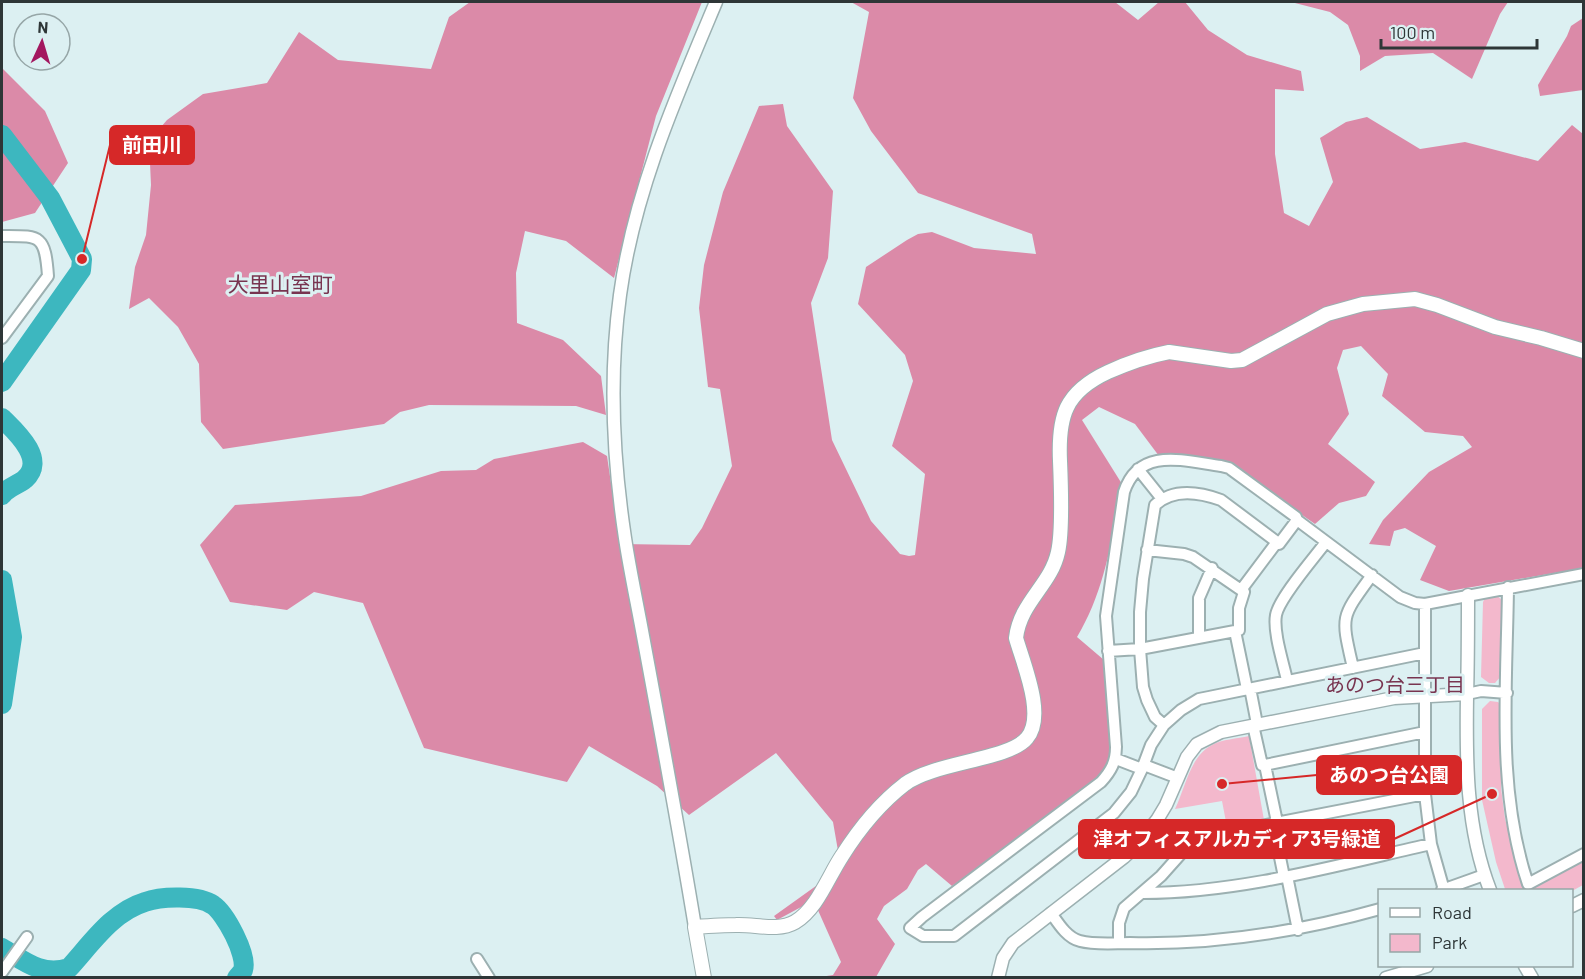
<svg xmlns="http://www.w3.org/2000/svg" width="1585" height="979" font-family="Barlow,'Noto Sans JP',sans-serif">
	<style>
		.green { fill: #f3b8cc }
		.forest { fill: #db8aa8 }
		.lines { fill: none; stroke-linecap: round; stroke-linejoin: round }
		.river { stroke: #3db7bf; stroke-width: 20 }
		.minor-casing { stroke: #9cb0b1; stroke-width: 14 }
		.tertiary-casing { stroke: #9cb0b1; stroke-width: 15 }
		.secondary-casing { stroke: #9cb0b1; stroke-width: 16 }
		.minor { stroke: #fff; stroke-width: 10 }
		.tertiary { stroke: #fff; stroke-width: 12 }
		.secondary { stroke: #fff; stroke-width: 14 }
		.labels { text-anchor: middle; stroke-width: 6; stroke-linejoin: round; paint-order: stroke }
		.neighbourhood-label { font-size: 20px; fill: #783450; stroke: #dcf0f2 }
		.quarter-label { font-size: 21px; fill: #783450; stroke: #dcf0f2 }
		.leader { fill: none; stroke: #d62828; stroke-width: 2 }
		.callout-dot { fill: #d62828; stroke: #dcf0f2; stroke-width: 2 }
		.callout { fill: #d62828; stroke: #d62828; stroke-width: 2 }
		.callout-label { font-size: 20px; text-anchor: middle; font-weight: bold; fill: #fff }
	</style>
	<rect width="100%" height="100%" fill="#dcf0f2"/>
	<!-- green -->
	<path class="green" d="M1495,594L1502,600L1501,676L1495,683H1489L1481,677L1483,602L1486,596Z
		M1490,701L1498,702L1501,705V788L1505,819L1525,890L1505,889L1496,862L1482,800V709Z
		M1249,736L1264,820L1227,827L1222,801L1175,809C1185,789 1190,756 1212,745C1222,739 1237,739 1249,736Z
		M1583,856V885L1572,891L1527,890Z"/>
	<!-- forest -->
	<path class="forest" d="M470,2H702L656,116L614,278L566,241L525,231L516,273L517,323L563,340L601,376L606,415L576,406L429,405L400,412L384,424L223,449L201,422L199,364L178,327L149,298L129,309L135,267L146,235L151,185L149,141L167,120L203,94L267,83L299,32L338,60L431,69L449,17Z
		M851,2H1115L1138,20L1159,2H1185L1208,30L1247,55L1301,71L1304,91L1275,89V154L1284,213L1309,226L1333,182L1320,138L1346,122L1367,117L1420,149L1465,142L1538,161L1572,125L1583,134V568L1449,591L1420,580L1436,546L1405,528L1394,531L1390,546L1369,544L1383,520L1429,472L1472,447L1463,436L1425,432L1382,396L1388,374L1361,346L1343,350L1337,368L1349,414L1328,444L1375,482L1366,496L1339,503L1315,524L1236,469L1159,456L1135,424L1099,407L1082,420L1122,484C1113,535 1105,591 1077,637L1104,660L1113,742L1112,761L1100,780L952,886L926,864L918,870L907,889L884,906L877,919L895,944L876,977H820L833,975L841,962L817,908L803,906L777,920L774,916L841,868L833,822L776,753L689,815L657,786L589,746L567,782L424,748L363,603L314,592L287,610L230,602L200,545L235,505L361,496L441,471L476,470L494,459L583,442L607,456L620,544L690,545L702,528L732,466L720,389L708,387L699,308L704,265L723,192L759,106L783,104L787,126L833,191L828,258L811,303L832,440L871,521L900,554L909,556L915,555L925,474L892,446L913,381L905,355L858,304L866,267L907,240L918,234L932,232L974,248L1036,254L1032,234L918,193L871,131L853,98L869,12Z
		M1291,2H1508L1500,14L1472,79L1433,53L1385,56L1360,71V56L1348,25L1330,12Z
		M1583,18V90L1540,96L1538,85L1567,36L1571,26Z
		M2,68L45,111L68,163L35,213L2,222Z"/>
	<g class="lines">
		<!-- river -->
		<path class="river" d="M2,135L50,198L82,259L81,270L2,382
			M2,418C15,431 47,459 25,479C18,485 8,487 2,495
			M2,580L12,637L2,704
			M2,948C24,961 42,977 69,968C91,944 112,912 145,902C161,896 199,895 213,905C225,913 248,955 243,970C242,973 239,975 237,978"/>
		<defs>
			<path id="minor" d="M2,236C40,236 45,234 48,276L2,338
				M1138,469L1162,499
				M1147,550L1184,554L1193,557L1244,592L1239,608V630L1235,631L1247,689
				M1508,587C1507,686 1496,789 1528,884L1584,854
				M1241,590L1277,542L1279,544L1297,520
				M1425,604V794L1431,844L1444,890
				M1199,638V598L1212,568
				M1108,651L1140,649L1235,631
				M1425,653L1209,697L1199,699L1181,710L1164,725L1151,745L1142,769L1131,792L1114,813L954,936H923L910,928L922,917L1101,782C1111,771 1116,762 1116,747L1106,616L1124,492C1139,446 1184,461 1221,466L1229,468L1296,517L1297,520L1400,597L1415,603L1425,604L1584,574
				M1353,668C1341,615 1340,619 1372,575
				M1287,680C1283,662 1273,632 1276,615C1279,598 1314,558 1326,542
				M1250,688L1257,724
				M1467,694L1481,691L1507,693
				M1164,725L1155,717L1147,700L1143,687L1140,649V612L1143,579L1155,505C1173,488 1199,492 1221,500L1277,542
				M1253,725L1262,765H1265L1277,822
				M1116,759L1142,769
				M1144,765L1178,778
				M1265,765L1425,732
				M1273,823L1284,877
				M1287,876L1298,930
				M1442,890L1484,875
				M1143,893C1239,893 1338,865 1431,844
				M1051,913C1058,923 1067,938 1080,941C1095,945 1114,943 1130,943C1215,945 1298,932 1380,909
				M1119,943V923L1124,908L1161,876L1194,839L1425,794
				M477,959L489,978
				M2,972L27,937"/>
			<path id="tertiary" d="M1468,595C1468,628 1468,662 1467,696C1466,762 1466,828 1490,890
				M1572,906L1584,900
				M695,927C679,830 661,733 643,636C637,603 630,571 625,538C613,459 609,375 620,295C634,192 676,97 716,2
				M1525,966L1532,978
				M998,978L1003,958L1013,943L1124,857L1137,845L1157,820L1166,805L1187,757L1197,744L1221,732L1394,698L1467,694
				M1386,978L1427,966"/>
			<path id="secondary" d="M704,978L695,927C709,926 723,925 736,925C755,924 778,932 795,922C817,909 828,877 842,856C859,829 879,804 905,784C935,762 1009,760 1027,738C1046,716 1023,663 1016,638C1020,602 1051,585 1058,552C1063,530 1061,485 1060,461C1058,416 1065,392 1108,372C1128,363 1148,356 1169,352L1231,361L1242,360L1327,314L1363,304L1415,299L1437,305L1495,327L1541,338L1584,351"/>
		</defs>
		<!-- minor casing -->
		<use href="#minor" class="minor-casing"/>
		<!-- tertiary casing -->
		<use href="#tertiary" class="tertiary-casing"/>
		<!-- secondary casing -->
		<use href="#secondary" class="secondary-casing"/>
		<!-- minor -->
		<use href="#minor" class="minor"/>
		<!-- tertiary -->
		<use href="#tertiary" class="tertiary"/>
		<!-- secondary -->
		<use href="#secondary" class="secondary"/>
	</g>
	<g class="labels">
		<!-- neighbourhood labels -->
		<g class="neighbourhood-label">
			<text x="1395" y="692">あのつ台三丁目</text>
		</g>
		<!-- quarter labels -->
		<g class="quarter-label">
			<text x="280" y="292">大里山室町</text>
		</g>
	</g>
	<!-- callouts -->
	<path class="leader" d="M82 259L110 145M1222 784L1317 775M1492 794L1394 839"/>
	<g class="callout-dot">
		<circle cx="82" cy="259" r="6"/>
		<circle cx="1222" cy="784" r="6"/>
		<circle cx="1492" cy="794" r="6"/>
	</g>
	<g class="callout">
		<rect x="110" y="126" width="84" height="38" rx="6"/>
		<rect x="1317" y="756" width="144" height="38" rx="6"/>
		<rect x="1079" y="820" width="315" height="38" rx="6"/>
	</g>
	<g class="callout-label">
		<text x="152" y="152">前田川</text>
		<text x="1389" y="782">あのつ台公園</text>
		<text x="1237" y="846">津オフィスアルカディア3号緑道</text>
	</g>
	<!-- border -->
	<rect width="1585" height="979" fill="none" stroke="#2e3637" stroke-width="6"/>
	<!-- legend -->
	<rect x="1378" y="889" width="195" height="78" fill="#dcf0f2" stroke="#96a6a7" stroke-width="1.5"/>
	<rect x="1390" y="908" width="30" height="9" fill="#ffffff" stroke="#96a6a7" stroke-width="1.5"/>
	<text x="1432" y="919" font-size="18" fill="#2e3637">Road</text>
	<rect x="1390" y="934" width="30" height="18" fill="#f3b8cc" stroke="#96a6a7" stroke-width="1.5"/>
	<text x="1432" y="949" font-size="18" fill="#2e3637">Park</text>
	<!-- north arrow -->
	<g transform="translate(42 42) rotate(4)"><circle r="28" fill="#dcf0f2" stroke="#96a6a7" stroke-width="1.5"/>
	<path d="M0-4.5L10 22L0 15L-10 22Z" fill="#a3175f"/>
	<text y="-9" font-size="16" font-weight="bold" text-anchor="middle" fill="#2e3637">N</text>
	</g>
	<!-- scale -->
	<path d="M1381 39v9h156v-9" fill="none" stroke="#2e3637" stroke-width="3"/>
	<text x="1390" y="39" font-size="18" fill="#2e3637" stroke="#dcf0f2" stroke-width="4.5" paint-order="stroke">100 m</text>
</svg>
